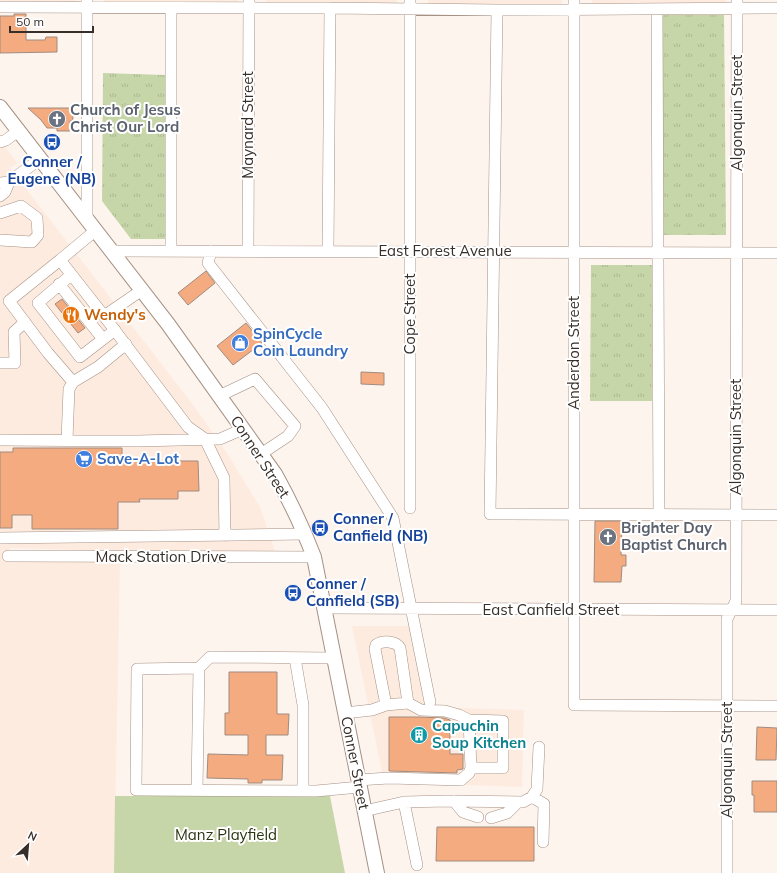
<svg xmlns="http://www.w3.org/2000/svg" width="777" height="873" font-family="Mulish,sans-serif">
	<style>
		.built { fill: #fdebdf }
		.grass { fill: url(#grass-tufts) }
		.green { fill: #c7d6a8 }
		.building { fill: #f5ab80; stroke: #a18b7f }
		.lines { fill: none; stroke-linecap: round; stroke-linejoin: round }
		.minor-casing { stroke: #a69184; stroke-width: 12 }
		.major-casing { stroke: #a69184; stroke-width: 16 }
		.minor { stroke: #fff; stroke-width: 11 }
		.major { stroke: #fff; stroke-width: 14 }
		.labels { text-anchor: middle; stroke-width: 4; stroke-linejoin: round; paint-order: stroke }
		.worship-label { font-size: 15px; font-weight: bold; fill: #5b616d; stroke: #fff; text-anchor: start }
		.street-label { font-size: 15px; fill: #372e29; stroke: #fff }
		.transit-label { font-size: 15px; font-weight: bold; fill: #164399; stroke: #fff; text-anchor: start }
		.food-label { font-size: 15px; font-weight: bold; fill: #c56008; stroke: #fff; text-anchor: start }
		.shop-label { font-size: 15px; font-weight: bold; fill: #366cbe; stroke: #fff; text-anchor: start }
		.culture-label { font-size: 15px; font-weight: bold; fill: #0d838f; stroke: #fff; text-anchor: start }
		.park-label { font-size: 15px; fill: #2a3312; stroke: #fff }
	</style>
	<defs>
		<pattern id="grass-tufts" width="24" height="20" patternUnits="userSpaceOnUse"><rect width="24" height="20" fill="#c7d6a8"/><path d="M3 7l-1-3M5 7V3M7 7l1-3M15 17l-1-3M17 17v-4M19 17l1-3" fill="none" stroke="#acb891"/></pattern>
	</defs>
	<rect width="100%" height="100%" fill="#fdf4ee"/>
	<!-- built -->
	<path class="built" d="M0,0H75V3H0Z
		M104,0H238V5H104Z
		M266,0H397V4L266,2Z
		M428,0H562V5L428,4Z
		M592,0H726V5H592Z
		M0,141L18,163L10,168L194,406L227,453L260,507L277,557L126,551L10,548V561H120L114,873H0Z
		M352,626H412L427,707L524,710L522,787L384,782Z"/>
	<!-- grass -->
	<path class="grass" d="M660,15H724L726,235H661Z
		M103,73L165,75V239H131L102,201Z
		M591,265H652V401H590Z"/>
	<!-- green -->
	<path class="green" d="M115,796H330L345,873H114Z"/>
	<!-- building -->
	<path class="building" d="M14,14H26V40H45L46,37H57V52L0,53V16H14Z
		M28,108H72L73,120L70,121V131H57V128H47L41,120Z
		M206,271L215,283L188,305L178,293Z
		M62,299L85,328L78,333L55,304Z
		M246,323L262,343L233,365L217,346Z
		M361,372L384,373V385L361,384Z
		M13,448H122V461H198L199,491H178V499H139L140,502H118V529H32V515H12V528H0V452H13Z
		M595,521H622L621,555H626V566H622L621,582H594Z
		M229,672H277V714H289L288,735H266V755H283L282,780H262V783H248V779L207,778L208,754L248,755V735H225V713H229Z
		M389,717H419L444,718L450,720V754H463V769L457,770V773L389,771Z
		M757,727L777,728L776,760H756Z
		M752,781H777V812H754V795H752Z
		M437,827H534V861H436Z"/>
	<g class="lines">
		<defs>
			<path id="minor" d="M574,0V705L777,706
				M0,7L330,8L497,10L777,8
				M657,9L659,515
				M497,10L490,514L777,515
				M0,142L6,140L18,131
				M0,183L9,182L40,159
				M0,196L5,192L9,182
				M0,213L21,206L37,218L38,235L32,242L0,240
				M87,218V0
				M96,230L60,260L104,316L142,290
				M328,250L330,8
				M112,251L777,253
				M171,251V8
				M211,251L208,263L322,408L393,518L430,702
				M248,251L249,0
				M60,260L9,301L48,353L73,382L98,367L126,344
				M71,275L38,303L80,357L115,330
				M59,284L103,339
				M104,316L188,427L205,439L224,478L225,536
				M0,363H15L14,332L25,322
				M219,396L255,379L295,426L288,436L261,454
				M0,440L138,441L220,439L243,429
				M67,440L69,389L73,382
				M410,508V0
				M0,538L305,534
				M8,556L314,557
				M324,608L777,610
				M295,658L303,705V791
				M334,658L210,657L199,668L137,669L136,790L316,791L360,787
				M408,703L421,710L445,711L459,715L469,720L503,721V768H471
				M345,713L372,710L386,705L408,703L400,648C396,641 383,640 376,645L375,649L386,705
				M358,780L389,778L461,780L469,773L471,768L469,720
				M197,790L199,668
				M532,797L544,804L543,842
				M454,801L463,812L478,817
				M404,802L417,865
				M364,811L404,802L447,801L523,802L532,797L537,789L539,747
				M491,818L507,813L518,802
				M727,873V619L736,601L737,0"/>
			<path id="major" d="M0,107L168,324L275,474C290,501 303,528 314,557L377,873"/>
		</defs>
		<!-- minor casing -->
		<use href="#minor" class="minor-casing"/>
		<!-- major casing -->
		<use href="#major" class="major-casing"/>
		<!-- minor -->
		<use href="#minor" class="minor"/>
		<!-- major -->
		<use href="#major" class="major"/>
	</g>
	<!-- icons -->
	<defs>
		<symbol id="church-disc" viewBox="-11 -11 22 22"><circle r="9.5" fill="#6b7280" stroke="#fff"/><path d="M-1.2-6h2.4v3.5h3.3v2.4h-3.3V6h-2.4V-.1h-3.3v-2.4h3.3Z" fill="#fff"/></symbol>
		<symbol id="bus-disc" viewBox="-11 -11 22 22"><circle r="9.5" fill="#1a4fb4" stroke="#fff"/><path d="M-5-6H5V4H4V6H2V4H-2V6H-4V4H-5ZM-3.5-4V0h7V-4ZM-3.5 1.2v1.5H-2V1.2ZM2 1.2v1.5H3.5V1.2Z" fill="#fff"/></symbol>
		<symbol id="restaurant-disc" viewBox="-11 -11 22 22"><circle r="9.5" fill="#e8710a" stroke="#fff"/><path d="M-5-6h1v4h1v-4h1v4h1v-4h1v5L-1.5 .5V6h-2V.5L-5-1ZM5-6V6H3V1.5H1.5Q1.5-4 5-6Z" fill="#fff"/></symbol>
		<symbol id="shop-disc" viewBox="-11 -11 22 22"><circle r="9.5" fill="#3f7fe0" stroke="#fff"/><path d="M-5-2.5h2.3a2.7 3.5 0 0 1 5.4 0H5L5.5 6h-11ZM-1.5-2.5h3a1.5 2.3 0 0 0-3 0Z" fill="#fff"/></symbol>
		<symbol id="supermarket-disc" viewBox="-11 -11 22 22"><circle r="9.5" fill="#3f7fe0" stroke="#fff"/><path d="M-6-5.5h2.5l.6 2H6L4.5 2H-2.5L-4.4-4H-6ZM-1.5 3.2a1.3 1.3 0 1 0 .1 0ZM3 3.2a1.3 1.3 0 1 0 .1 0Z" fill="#fff"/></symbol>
		<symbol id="building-disc" viewBox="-11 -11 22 22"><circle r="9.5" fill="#0f9aa8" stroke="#fff"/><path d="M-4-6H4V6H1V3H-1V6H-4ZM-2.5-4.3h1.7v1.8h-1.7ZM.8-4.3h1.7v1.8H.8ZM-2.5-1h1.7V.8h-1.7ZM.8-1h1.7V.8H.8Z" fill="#fff"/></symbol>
	</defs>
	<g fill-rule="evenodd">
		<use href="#church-disc" x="47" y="109" width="20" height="20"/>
		<use href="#bus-disc" x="42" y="132" width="20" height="20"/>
		<use href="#restaurant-disc" x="61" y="305" width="20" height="20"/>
		<use href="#shop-disc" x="230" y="333" width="20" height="20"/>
		<use href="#supermarket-disc" x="74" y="449" width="20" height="20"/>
		<use href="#bus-disc" x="310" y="518" width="20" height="20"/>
		<use href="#church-disc" x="598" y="527" width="20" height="20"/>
		<use href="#bus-disc" x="283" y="583" width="20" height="20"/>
		<use href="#building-disc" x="409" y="725" width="20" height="20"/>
	</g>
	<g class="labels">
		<!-- worship labels -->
		<g class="worship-label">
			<text x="70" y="115">Church of Jesus<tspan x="70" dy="17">Christ Our Lord</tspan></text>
			<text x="621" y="533">Brighter Day<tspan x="621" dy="17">Baptist Church</tspan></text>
		</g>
		<!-- street labels -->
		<g class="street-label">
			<text transform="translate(737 113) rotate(-90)" y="5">Algonquin Street</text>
			<text transform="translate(248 125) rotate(-90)" y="5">Maynard Street</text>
			<text x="445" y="256">East Forest Avenue</text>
			<text transform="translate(410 314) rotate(-90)" y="5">Cope Street</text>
			<text transform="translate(574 353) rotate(-90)" y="5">Anderdon Street</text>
			<text transform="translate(736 437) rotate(-90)" y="5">Algonquin Street</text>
			<text transform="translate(260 457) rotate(57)" y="5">Conner Street</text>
			<text x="161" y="562">Mack Station Drive</text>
			<text x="551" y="615">East Canfield Street</text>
			<text transform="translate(727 760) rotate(-90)" y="5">Algonquin Street</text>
			<text transform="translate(355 763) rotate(79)" y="5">Conner Street</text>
		</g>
		<!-- transit labels -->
		<g class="transit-label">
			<text x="52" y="167" text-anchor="middle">Conner /<tspan x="52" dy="17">Eugene (NB)</tspan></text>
			<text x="333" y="524">Conner /<tspan x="333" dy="17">Canfield (NB)</tspan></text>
			<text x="306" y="589">Conner /<tspan x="306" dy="17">Canfield (SB)</tspan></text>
		</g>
		<!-- food labels -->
		<g class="food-label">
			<text x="84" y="320">Wendy's</text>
		</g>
		<!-- shop labels -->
		<g class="shop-label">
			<text x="253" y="339">SpinCycle<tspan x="253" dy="17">Coin Laundry</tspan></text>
			<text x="97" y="464">Save-A-Lot</text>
		</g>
		<!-- culture labels -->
		<g class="culture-label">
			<text x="432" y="731">Capuchin<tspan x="432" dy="17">Soup Kitchen</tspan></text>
		</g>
		<!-- park labels -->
		<g class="park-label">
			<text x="226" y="840">Manz Playfield</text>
		</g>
	</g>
	<!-- north arrow -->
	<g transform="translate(28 845) rotate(26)" stroke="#ffffff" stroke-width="3" paint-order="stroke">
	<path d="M0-3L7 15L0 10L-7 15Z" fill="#372e29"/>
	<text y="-6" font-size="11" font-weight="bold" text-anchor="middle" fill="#372e29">N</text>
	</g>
	<!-- scale -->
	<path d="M10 26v6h83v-6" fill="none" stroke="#372e29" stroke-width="2"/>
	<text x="16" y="26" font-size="12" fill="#372e29" stroke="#ffffff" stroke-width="3" paint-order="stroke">50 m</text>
</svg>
